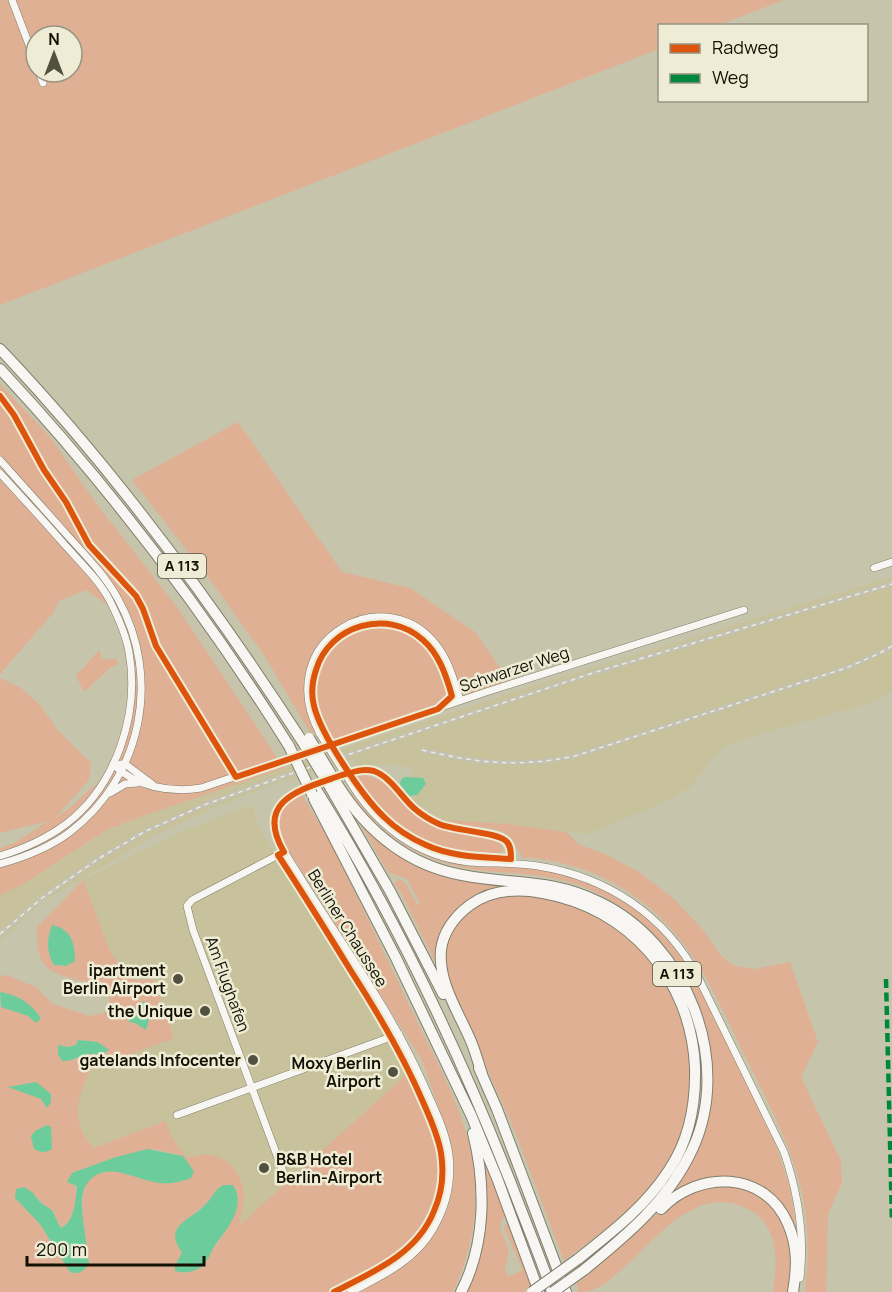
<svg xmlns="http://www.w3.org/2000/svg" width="892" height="1292" font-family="Manrope,sans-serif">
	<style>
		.built { fill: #c8c29c }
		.green { fill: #dfb094; fill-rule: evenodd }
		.water { fill: #6dcc9b }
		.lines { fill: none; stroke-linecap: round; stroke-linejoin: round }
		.minor-casing { stroke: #807e6c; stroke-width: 8 }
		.highway-casing { stroke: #807e6c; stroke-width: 12 }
		.minor { stroke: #f7f6f3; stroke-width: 7 }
		.highway { stroke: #f7f6f3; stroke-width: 10 }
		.rail-casing { stroke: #c2c1ba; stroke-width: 4 }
		.rail { stroke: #efecd6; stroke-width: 1.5; stroke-dasharray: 4.5; stroke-linecap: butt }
		.minor-bridge-casing { stroke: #807e6c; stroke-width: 8; stroke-linecap: butt }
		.highway-bridge-casing { stroke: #807e6c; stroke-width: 12; stroke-linecap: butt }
		.minor-bridge { stroke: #f7f6f3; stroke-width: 7 }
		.highway-bridge { stroke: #f7f6f3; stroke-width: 10 }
		.quiet { stroke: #00873e; stroke-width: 4.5; stroke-dasharray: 9 4.5; stroke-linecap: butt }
		.cycleway-casing { stroke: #efecd6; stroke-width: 10 }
		.cycleway { stroke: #dd550c; stroke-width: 6 }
		.poi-dot { fill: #52503e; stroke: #efecd6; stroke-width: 2 }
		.labels { text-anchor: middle; stroke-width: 5; stroke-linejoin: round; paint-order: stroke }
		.shield { fill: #efecd6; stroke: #555342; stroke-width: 1.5 }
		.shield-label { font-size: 15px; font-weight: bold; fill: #131103 }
		.street-label { font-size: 16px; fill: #131103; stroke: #efecd6 }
		.poi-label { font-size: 16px; font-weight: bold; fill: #131103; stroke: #efecd6; text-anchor: end }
	</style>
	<rect width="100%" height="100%" fill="#c7c4ac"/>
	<!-- built -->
	<path class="built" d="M892,577V691L877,701L740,740L724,748L713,757L693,785L672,799L588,834L508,824L445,820L418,804L402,789L401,780L410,775L414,768L386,764L358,768L353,759L277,783L213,808L156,835L40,904L0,941V895L20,886L107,831L143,816L284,768L541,683Z
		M250,805L255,811V821L386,1030L409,1072L239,1226L198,1154L187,1158L174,1141L164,1121L94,1148L81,1132L77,1111L78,1101L86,1080L91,1069L102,1064L143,979L136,980L118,963L110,951L83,880L177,834Z"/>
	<!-- green -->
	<path class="green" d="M0,0H784L719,25L660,26L659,49L0,305ZM36,36H72V72H36Z
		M0,384L50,437L96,503L177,607L284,768L143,816L107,830L20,886L0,895V848L15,843L48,821L0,833V678L21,688L41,706L56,728L91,763L89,780L55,818L67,810L101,780L114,753L123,726L128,698V671L120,630L109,606L86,590L59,601L53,613L0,674Z
		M238,422L342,572L410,588L475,632L510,682C498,686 477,698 466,693C453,688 453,668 448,657C441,645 431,635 420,626C392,605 342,613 320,641C314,650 310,660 307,670C301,692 305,713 315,732L311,734L264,655L211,581L132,480Z
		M383,626C427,634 430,653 447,690L445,697L437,706L334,740C330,733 325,726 322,719C309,683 321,639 360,628C367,626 376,626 383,626Z
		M99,650L102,658L107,660L116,658L118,664L111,667L84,692L76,676Z
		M362,774L382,781L412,810L445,830L494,840L500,843L503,848L501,855C493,858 483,856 474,855C421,850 382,821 355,777Z
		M350,793H352C379,832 419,861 468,866C490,868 513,865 536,869C605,879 656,916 693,974L775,1142L790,1188L797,1235L769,1195L708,1178L691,1182L674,1191C680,1182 686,1173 690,1163C696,1147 697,1127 700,1109C703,1093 711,1067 710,1051C703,976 648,910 578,885C549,874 518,874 488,871C428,866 386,841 350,793Z
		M302,794C310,810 324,829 333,848C362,906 390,965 418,1024C440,1068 466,1115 473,1164C480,1208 472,1251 453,1292H359L407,1264L421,1251L436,1232L448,1207L452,1187L454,1171L451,1143L422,1060L291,854C276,830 272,807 302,794Z
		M445,820L508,824L567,832L578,844L607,855L639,872L673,898L704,931L722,957L735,966L755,969L790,962L818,1042L801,1077L841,1161L842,1183L828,1214L826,1292H805C817,1194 788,1142 746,1058C708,980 685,918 602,877C578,866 549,858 523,858C518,851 515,843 510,837C498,824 464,829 445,820Z
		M361,825L398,854L512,885C485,887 458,899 445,925C440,935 439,950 436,962H435L400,891L395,885V882L400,879L406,884L417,904L420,903L407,879L388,872Z
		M83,880L110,951L118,963L136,980L151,979L155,982L174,1038L91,1069C77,1099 69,1121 94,1148L165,1121L174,1141L187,1158C215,1147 239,1162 244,1192C245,1203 241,1214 240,1225L407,1074L433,1137L437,1155V1185L433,1203L420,1229L403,1249L383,1263L328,1292H0V1005L28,1016L36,1022L0,992V976L6,975L36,987L53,1004L90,1016L104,1013L110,1003L109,991C100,984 93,983 82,981C45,973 36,965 37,927ZM79,1040L98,1042L101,1055C88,1053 81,1054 70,1061L58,1045L68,1047L76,1045ZM154,1149L183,1156L155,1182C140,1178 121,1169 105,1171C68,1175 87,1240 89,1263L75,1274L70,1272L40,1224L15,1198L32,1192C39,1201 48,1207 54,1215C58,1220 58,1224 62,1228C78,1216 79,1190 72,1173L113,1158ZM220,1186L236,1210C231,1224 224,1234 215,1246C205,1260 196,1278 175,1271V1266L180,1257L194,1214L208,1202Z
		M506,894C536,896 567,899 594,914C634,936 662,969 679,1011C686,1028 692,1046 692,1064C692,1073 690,1083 690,1092C688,1111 685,1132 676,1149C651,1198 606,1229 564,1261L514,1129L447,979L445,947L449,935L470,907Z
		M480,1147L508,1213L500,1223C501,1244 515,1241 505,1268L508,1276L520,1272L522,1269L504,1228L505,1225L509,1221L534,1283L523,1292H464L475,1262Z
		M711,1185L740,1187L755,1193L776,1211L792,1244L791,1292H773C777,1264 780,1230 753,1212C701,1178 657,1238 622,1269C609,1281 598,1292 579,1292L576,1282L580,1281L672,1200Z"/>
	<!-- water -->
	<path class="water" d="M404,777L423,778L426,784L417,795L409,796L400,784L401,780Z
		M52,925C72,929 75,944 75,961L66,966L54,965C46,953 47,938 52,925Z
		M0,992C18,995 31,1003 41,1018L36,1023L28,1016L1,1007Z
		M144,1001L152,1009L146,1030L135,1023L129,1022L131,1011Z
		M78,1040L98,1042L109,1050L101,1055C80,1051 78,1062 62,1061L58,1054V1045L68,1047L76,1045Z
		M36,1082L51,1094V1102L47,1108L41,1099L8,1087Z
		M47,1125L51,1127L52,1149C46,1153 41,1153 34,1149L31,1136L35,1131Z
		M147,1149L183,1156L194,1171L191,1178C178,1183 167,1185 154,1182C132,1178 107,1161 89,1181C83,1188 81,1198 82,1207C83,1226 87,1244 89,1263C85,1271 79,1275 70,1272L40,1224L15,1198L16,1189L24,1187L32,1192L41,1203L52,1210L59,1225L62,1228C76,1218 75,1201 77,1186L67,1182L72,1173L113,1158Z
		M224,1185H233C247,1206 227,1229 215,1245C211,1252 208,1261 202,1266C195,1272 184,1274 175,1271V1266L182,1252C162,1226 191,1220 205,1205C212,1199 215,1188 224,1185Z"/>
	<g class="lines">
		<defs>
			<path id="minor" d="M12,0L36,63
				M39,72L43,83
				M0,460C22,485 45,510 67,535C85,555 105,575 118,599C162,678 142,777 70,832C49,848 25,857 0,864
				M0,473C21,496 43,520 64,544C80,562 99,580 110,601C118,617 126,635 129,652C140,714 116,786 66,824C46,839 23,849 0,856
				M874,568L892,562
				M320,734C269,638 390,575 440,650C450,665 455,684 460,701
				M113,764C135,787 171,793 201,788L486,692L744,610
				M121,764H125L152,784
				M349,780C376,825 416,856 469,862C492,864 516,862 538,866C607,877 665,915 698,977L784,1152C798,1193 805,1235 800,1278
				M110,793L125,784L137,783
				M284,852L192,900L187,906L193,930L285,1177
				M177,1115L399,1034
				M351,1292C381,1276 415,1261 433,1229C446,1207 452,1181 449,1155C446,1132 435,1110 426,1090C388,1001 325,923 277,839C262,799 301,790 329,780C342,775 359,767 373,771C389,775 402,796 413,808C421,815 431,820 440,825C456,832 498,832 506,841C512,847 511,857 511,863"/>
			<path id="highway" d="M0,349C114,469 212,602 302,741
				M0,369C108,485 205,612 289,746
				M337,784C366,830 407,865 462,875C512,885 550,878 599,902C686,943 734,1061 692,1150C668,1201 627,1235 584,1270
				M330,787L390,891L443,994
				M317,791C395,916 458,1049 512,1186C525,1221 540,1256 552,1292
				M314,799L395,956L471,1115L497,1178L539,1292
				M479,1068L497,1109L566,1292
				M482,1074C478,1062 475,1050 470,1039C458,1011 438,982 441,950C443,932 455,916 470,905C492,889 517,888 543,893C629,908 691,979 695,1067C696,1104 690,1139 669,1170C645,1207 612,1232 578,1259
				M661,1209C698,1170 765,1170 788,1224C798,1247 797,1268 793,1292
				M461,1292C486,1244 486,1185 473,1133"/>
		</defs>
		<!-- minor casing -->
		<use href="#minor" class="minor-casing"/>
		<!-- highway casing -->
		<use href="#highway" class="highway-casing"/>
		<!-- minor -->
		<use href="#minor" class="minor"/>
		<!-- highway -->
		<use href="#highway" class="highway"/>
		<defs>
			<path id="rail" d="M422,750C478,763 517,768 575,756L846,668L878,654L892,646
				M0,934L42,898L98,859L144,832L204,805L287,775L596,672L892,584"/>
		</defs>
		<!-- rail casing -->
		<use href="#rail" class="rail-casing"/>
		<!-- rail -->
		<use href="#rail" class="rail"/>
		<defs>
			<path id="minor-bridge" d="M320,734L349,780"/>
			<path id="highway-bridge" d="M309,738L337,784
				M302,741L330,787
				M289,746L312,794
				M532,1292L578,1259
				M553,1292L584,1270"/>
		</defs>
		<!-- minor-bridge casing -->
		<use href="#minor-bridge" class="minor-bridge-casing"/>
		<!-- highway-bridge casing -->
		<use href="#highway-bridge" class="highway-bridge-casing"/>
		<!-- minor-bridge -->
		<use href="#minor-bridge" class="minor-bridge"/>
		<!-- highway-bridge -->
		<use href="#highway-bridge" class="highway-bridge"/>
		<!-- quiet -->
		<path class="quiet" d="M886,979L892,1222"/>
		<defs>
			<path id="cycleway" d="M0,396L14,415L44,470L66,502L89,545L136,596L143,609L156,646L236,777L438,709L452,696C446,675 439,654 423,640C388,608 329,625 316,670C312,682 311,694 314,706C321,735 362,796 384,817C396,829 410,838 426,845C452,857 482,857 511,859C511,853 511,845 506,841C497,832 455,831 439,824C430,820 422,815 415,809C402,798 391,777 374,771C363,768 353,772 342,775C303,789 253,799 284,852L278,855C303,893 327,932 351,971C378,1013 403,1055 423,1102C430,1118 438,1135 441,1153C444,1172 442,1193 434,1211C417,1254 373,1272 334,1292"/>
		</defs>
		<!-- cycleway casing -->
		<use href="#cycleway" class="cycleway-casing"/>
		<!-- cycleway -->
		<use href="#cycleway" class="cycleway"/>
	</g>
	<!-- markers -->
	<g class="poi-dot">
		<circle cx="178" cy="979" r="6"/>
		<circle cx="205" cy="1011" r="6"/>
		<circle cx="253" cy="1060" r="6"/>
		<circle cx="393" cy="1072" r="6"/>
		<circle cx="264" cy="1168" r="6"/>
	</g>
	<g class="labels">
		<!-- shield labels -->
		<g class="shield">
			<rect x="158" y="554" width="48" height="24" rx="4.5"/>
			<rect x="653" y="962" width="48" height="24" rx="4.5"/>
		</g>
		<g class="shield-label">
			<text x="182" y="571">A 113</text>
			<text x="677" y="979">A 113</text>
		</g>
		<!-- street labels -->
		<g class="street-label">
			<text transform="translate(514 669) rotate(-18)" y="6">Schwarzer Weg</text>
			<text transform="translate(348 928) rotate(58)" y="6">Berliner Chaussee</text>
			<text transform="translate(228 984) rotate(70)" y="6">Am Flughafen</text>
		</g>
		<!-- poi labels -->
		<g class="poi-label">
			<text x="166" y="976">ipartment<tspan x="166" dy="18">Berlin Airport</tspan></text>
			<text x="193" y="1017">the Unique</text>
			<text x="241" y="1066">gatelands Infocenter</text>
			<text x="381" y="1069">Moxy Berlin<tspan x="381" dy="18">Airport</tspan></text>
			<text x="276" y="1165" text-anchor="start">B&amp;B Hotel<tspan x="276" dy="18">Berlin-Airport</tspan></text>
		</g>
	</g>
	<!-- legend -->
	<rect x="658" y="24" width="210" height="78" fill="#efecd6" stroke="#979482" stroke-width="1.5"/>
	<rect x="670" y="44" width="30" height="9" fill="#dd550c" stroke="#979482" stroke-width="1.5"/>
	<text x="712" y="54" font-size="18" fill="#131103">Radweg</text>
	<rect x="670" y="74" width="30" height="9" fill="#00873e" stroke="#979482" stroke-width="1.5"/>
	<text x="712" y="84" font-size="18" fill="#131103">Weg</text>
	<!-- north arrow -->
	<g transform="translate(54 54)"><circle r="28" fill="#efecd6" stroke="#979482" stroke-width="1.5"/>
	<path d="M0-4.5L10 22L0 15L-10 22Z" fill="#52503e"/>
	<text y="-9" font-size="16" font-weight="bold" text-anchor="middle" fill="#131103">N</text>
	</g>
	<!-- scale -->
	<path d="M27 1256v9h177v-9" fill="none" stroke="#131103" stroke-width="3"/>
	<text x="36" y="1256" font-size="18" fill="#131103" stroke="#efecd6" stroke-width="4.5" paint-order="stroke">200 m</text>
</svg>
